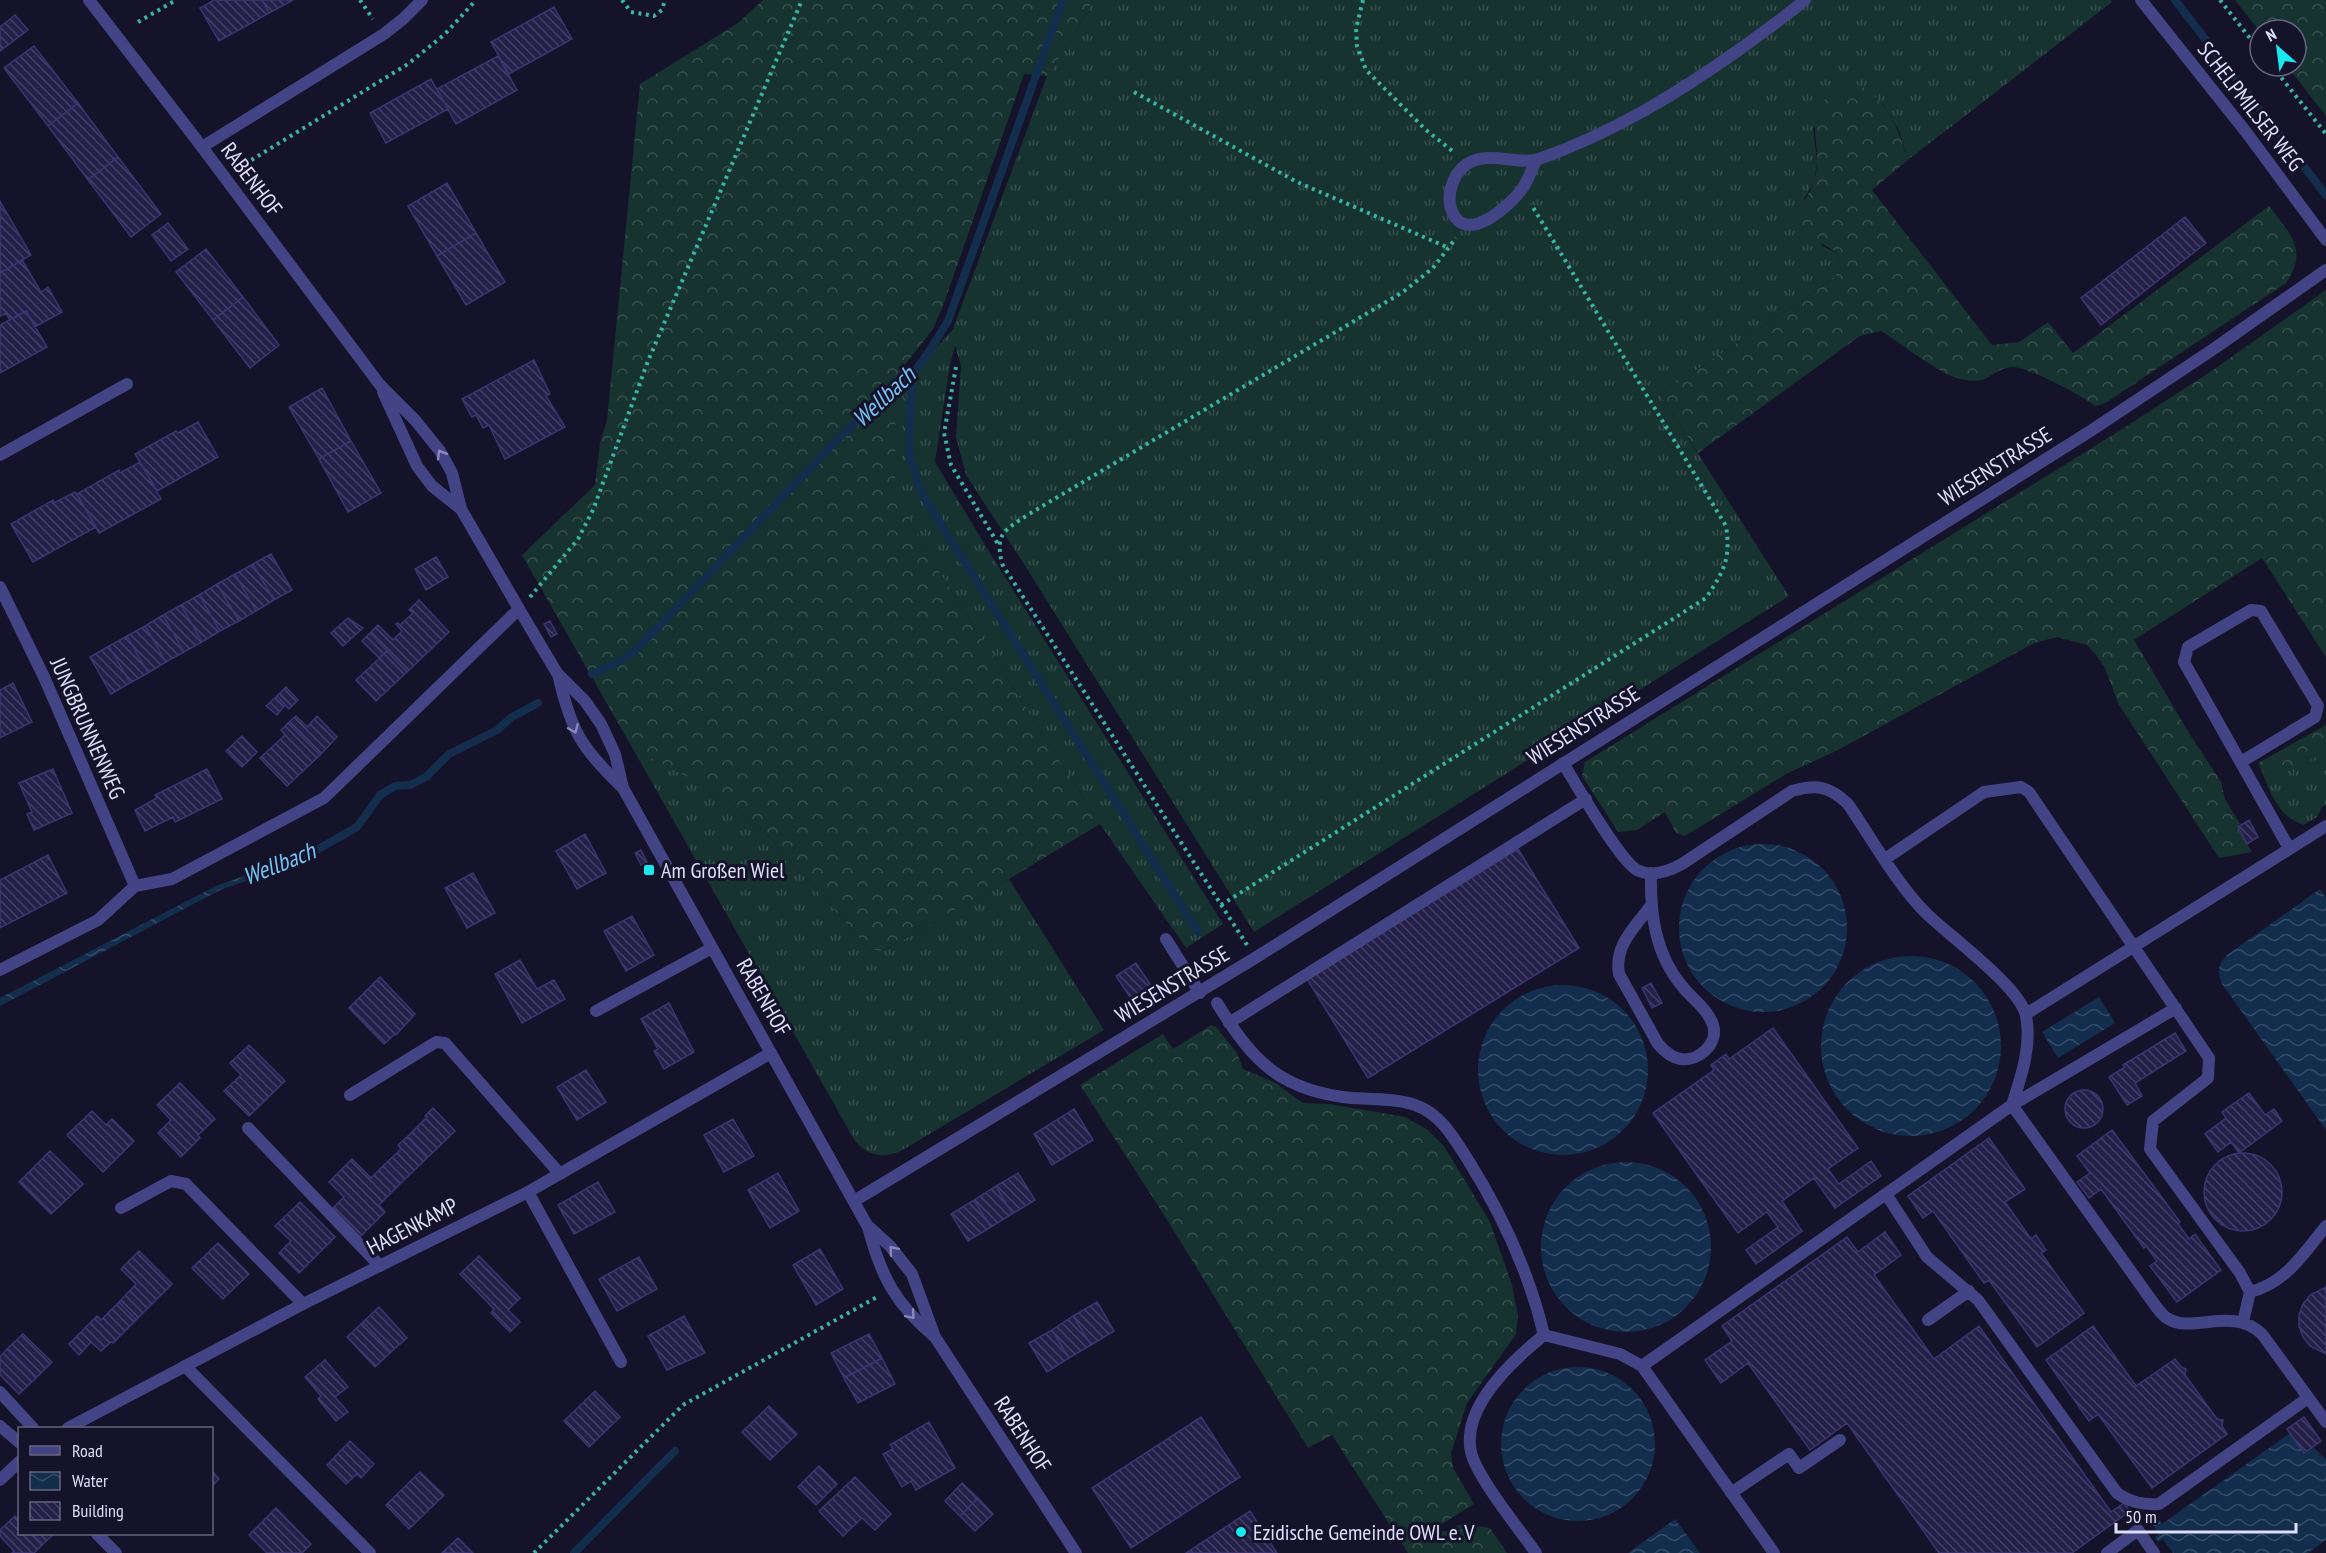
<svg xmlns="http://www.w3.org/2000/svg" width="2326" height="1553" font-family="'PT Sans Narrow',sans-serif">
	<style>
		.grass { fill: url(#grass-tufts) }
		.forest { fill: url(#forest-crowns) }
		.water { fill: url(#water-waves) }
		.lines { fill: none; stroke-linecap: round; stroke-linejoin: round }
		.stream { stroke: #132e4d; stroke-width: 8 }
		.building { fill: url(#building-back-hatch); stroke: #3c3473; stroke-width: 1.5 }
		.path { stroke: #3ab4a3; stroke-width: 4; stroke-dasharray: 3 4.5; stroke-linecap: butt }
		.service { stroke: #424485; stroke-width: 12 }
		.minor { stroke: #424485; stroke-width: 12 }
		.tertiary { stroke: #424485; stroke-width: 12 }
		.oneway { stroke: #8989bb }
		.poi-dot { fill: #19e9ee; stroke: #151329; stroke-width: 2 }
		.labels { text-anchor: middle; stroke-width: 6; stroke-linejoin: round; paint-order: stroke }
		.street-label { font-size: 22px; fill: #dfdefc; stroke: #151329 }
		.poi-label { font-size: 22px; fill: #dfdefc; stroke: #151329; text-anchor: start }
		.water-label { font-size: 24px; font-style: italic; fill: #74c3f4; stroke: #151329 }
	</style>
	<defs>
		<pattern id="grass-tufts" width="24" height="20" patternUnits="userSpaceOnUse" patternTransform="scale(1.5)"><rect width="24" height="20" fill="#163330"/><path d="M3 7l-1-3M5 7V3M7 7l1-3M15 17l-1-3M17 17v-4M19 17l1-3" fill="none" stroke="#37504f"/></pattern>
		<pattern id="forest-crowns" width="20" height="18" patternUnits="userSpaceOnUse" patternTransform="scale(1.5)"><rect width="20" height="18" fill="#163330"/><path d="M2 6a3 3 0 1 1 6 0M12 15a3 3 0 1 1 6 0" fill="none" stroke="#37504f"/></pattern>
		<pattern id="water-waves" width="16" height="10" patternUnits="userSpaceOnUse" patternTransform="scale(1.5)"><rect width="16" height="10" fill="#132e4d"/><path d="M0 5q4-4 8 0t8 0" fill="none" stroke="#354c68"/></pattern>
		<pattern id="building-back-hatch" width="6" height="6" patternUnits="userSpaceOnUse" patternTransform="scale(1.5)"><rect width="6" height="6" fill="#252049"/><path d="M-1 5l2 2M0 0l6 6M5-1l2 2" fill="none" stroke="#444064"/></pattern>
	</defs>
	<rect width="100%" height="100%" fill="#151329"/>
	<!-- grass -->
	<path class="grass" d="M1093,0H2111L2112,2L1908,160L1899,131L1883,104L1813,128L1817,162L1814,182L1804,199L1822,246L1837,253L1840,264L1836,275L1826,284L1660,394L1789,596L1254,932L1024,564L966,475L956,437L961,366L955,345L950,365L935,462L988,550L1223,924L1186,948L1100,824L928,554L894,488L896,392L953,329L1047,76L1069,44Z
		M633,749L687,776L728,801L762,829L870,950L883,951L1009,879L1104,1030L899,1152C880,1158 869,1156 855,1141Z
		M2326,752V805L2322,807L2317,817L2304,825C2276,817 2269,787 2258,763L2271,773Z"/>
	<!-- forest -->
	<path class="forest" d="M763,0H1093L1069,44L1047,76L1024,74L943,306L933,329L904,366L899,379L896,392L895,488L928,554L1100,824L1009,879L883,951L870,950L762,829L728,801L686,776L633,749L522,555L595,485L600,443L607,420L640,84L738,23Z
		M2235,0H2326V116L2287,66H2296V30H2260V32Z
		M1858,85C1889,100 1898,130 1908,160L1872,190L1992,345L2019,342L2048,322L2073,353L2269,206C2290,234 2309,250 2286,283L2104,404L2095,406C2083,396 2026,366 2012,367C1988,370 1992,386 1960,379C1939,374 1901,343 1881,331L1860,336L1698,453L1660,394L1826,284L1836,275L1840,264L1837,253C1823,242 1804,239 1801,219C1798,204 1811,194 1814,181C1827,138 1789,101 1858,85Z
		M2326,290V657L2262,558L2134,640L2189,733L2221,782L2225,799L2240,824L2237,827L2252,852L2219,858L2118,703L2105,668L2096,655L2087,645L2057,637L2034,643L1836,751L1786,774L1685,836L1676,833L1665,812L1637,830L1618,832L1582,776L1585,762L2127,426L2213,370Z
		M2326,725V752C2309,762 2290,768 2271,773L2258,763Z
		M1211,1025L1216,1027L1237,1053L1243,1069L1274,1082L1303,1103L1329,1104L1405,1117L1428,1130L1444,1146L1490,1222L1512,1285L1518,1316L1516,1334L1467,1403L1451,1453L1453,1468L1474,1504L1431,1531H1449L1461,1524L1490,1528L1507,1553H1408L1332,1435L1308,1448L1164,1215L1080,1085L1163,1034L1173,1049Z"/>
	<!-- water -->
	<path class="water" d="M1679 928a84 84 0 1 1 168 0a84 84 0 1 1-168 0Z
		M295,858L299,862L220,890L0,1006V998L216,886Z
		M2320,889L2326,898V1130L2222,984C2217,971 2218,965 2227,955Z
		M1821 1046a90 90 0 1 1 180 0a90 90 0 1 1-180 0Z
		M1478 1070a85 85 0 1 1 170 0a85 85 0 1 1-170 0Z
		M2099,997L2115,1023L2058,1058L2042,1032Z
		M1541 1247a85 85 0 1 1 170 0a85 85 0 1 1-170 0Z
		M1501 1444a77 77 0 1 1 154 0a77 77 0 1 1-154 0Z
		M2290,1433L2304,1452L2312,1446L2326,1459V1540L2308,1553H2173L2163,1539L2158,1542L2155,1537L2159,1534L2153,1525L2159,1520L2162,1524Z
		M1675,1519L1700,1553H1628Z"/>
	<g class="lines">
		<!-- stream -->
		<path class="stream" d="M2175,0L2326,195
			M912,375L909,455L922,494L1198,932
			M592,674L622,660L635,651L837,440L874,405L912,375L930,350L948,321L1063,0
			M288,864L299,860L357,827L380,795L395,786L410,785L426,777L449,754L497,730L512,717L538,703
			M574,1553L675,1451"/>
	</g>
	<!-- building -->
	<path class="building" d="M214,0H262L269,13L219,41L200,8Z
		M262,0H293L269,13Z
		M554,7L572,39L509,74L491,42Z
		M15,15L28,30L0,51V27Z
		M34,46L78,103L48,126L4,68Z
		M498,56L517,90L456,124L437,89Z
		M431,79L448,109L386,143L370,113Z
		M78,103L118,157L88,180L48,126Z
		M118,157L161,214L131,237L88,180Z
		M447,183L476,233L437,256L408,206Z
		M0,201L31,255L0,273Z
		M2185,217L2206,243L2101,325L2081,298Z
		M168,223L188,249L171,261L152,235Z
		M476,233L505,282L466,305L437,256Z
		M206,249L243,297L213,320L176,272Z
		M22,260L41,292L48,287L62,312L35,327L26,311L10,320L6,313L0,316V273Z
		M243,297L279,345L250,368L213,320Z
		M26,311L47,347L0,373V325Z
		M534,360L550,394L546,396L565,427L505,459L489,425L483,428L476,415L472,417L462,399Z
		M322,388L351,441L319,459L289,407Z
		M198,422L218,457L157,491L135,454L176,431L178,433Z
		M351,441L381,493L348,512L319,459Z
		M140,462L161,499L99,533L77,494L119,470L120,473Z
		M75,492L96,527L33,562L11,524L53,500L54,503Z
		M271,554L292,590L274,600L253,564Z
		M436,557L448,577L426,590L415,569Z
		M253,564L274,600L256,611L235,574Z
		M235,574L256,611L239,621L217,584Z
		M217,584L239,621L220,631L199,595Z
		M199,595L220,631L202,642L181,605Z
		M419,600L449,632L407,672L370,633L378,625L393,640L402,631L396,624L398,623L400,625L413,613L409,610Z
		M181,605L202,642L184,652L163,615Z
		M163,615L184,652L166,662L145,626Z
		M348,618L363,628L343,646L331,633Z
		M550,621L557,634L551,637L544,624Z
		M145,626L166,662L148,673L127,636Z
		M370,633L387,651L379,658L362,641Z
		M127,636L148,673L130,683L109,646Z
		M109,646L130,683L111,694L90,657Z
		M387,651L407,672L376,701L356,680Z
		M13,683L32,722L0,738V690Z
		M286,687L298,700L289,709L277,696Z
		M277,696L285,705L277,715L266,706Z
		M296,716L307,727L317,716L337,737L320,755L288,723Z
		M288,723L320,755L287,786L260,758L285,735L281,730Z
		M242,736L257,752L242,767L226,751Z
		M53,769L72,813L34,830L27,814L32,812L19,783Z
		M207,769L222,799L175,822L173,817L145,831L135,810L157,798L155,795Z
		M2249,820L2258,837L2247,844L2238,827Z
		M585,834L606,873L577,889L556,851Z
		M1518,849L1579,948L1368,1078L1307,979Z
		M641,850L647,862L641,865L635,853Z
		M48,855L67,893L0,928V880Z
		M473,873L495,913L467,928L445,888Z
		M632,916L654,955L626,971L604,931Z
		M520,960L537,989L554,980L565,999L522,1023L495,974Z
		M1136,963L1152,987L1132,1000L1116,976Z
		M380,977L415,1014L396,1035L395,1034L384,1044L349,1008Z
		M1651,983L1662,1003L1652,1008L1642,988Z
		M669,1003L694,1052L664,1069L654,1051L658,1049L641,1019Z
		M1773,1028L1858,1148L1828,1169L1839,1184L1871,1161L1881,1176L1835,1208L1814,1178L1782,1201L1802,1231L1756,1264L1746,1250L1778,1227L1767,1212L1738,1233L1653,1113L1714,1070L1711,1065L1726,1054L1729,1059Z
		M2175,1033L2186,1051L2135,1083L2142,1096L2127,1105L2109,1077L2125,1067L2123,1065Z
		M249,1045L285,1081L249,1116L224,1091L241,1075L230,1063Z
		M586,1070L606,1102L577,1120L557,1087Z
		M180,1083L215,1119L198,1135L200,1138L181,1157L158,1133L171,1120L157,1105Z
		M2065 1109a19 19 0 1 1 38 0a19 19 0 1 1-38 0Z
		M2249,1093L2265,1115L2274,1109L2282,1121L2239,1153L2231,1142L2218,1152L2205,1134L2226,1118L2222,1112Z
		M433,1108L455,1131L427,1158L407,1137L427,1117L425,1116Z
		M1074,1109L1093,1140L1052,1165L1034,1134Z
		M92,1111L106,1125L112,1119L134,1141L103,1172L67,1135Z
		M733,1119L754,1156L724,1172L704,1135Z
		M2112,1130L2180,1222L2178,1224L2189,1239L2195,1234L2221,1270L2177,1302L2150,1266L2157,1261L2146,1246L2144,1248L2101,1189L2089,1198L2077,1182L2090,1173L2077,1156Z
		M407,1137L427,1158L400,1184L383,1166L401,1149L398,1145Z
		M1989,1138L2025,1189L2005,1202L2031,1239L2036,1235L2046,1250L2041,1253L2084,1313L2037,1347L1989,1280L1984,1283L1933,1211L1923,1218L1908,1196Z
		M50,1151L83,1184L51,1214L19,1182Z
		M2204 1192a39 39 0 1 1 78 0a39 39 0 1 1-78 0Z
		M352,1159L371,1178L383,1166L400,1184L379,1205L385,1212L360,1237L333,1208L344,1197L329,1182Z
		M778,1173L799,1211L770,1228L748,1190Z
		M1018,1173L1035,1200L1012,1214L996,1186Z
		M598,1182L615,1212L574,1234L558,1205Z
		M996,1186L1012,1214L991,1227L974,1200Z
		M974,1200L991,1227L968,1241L951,1214Z
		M300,1202L335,1237L299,1273L279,1253L291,1241L275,1226Z
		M1885,1232L1901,1255L1874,1275L1934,1359L1979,1326L2111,1512L2124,1503L2130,1511L2072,1553H1939L1847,1423L1810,1450L1748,1363L1721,1383L1705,1360L1732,1341L1722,1326L1847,1237L1858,1252Z
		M218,1243L249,1274L223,1299L192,1268Z
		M820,1249L843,1289L816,1305L793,1265Z
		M139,1251L172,1284L136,1320L119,1302L136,1284L121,1269Z
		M479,1256L520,1298L508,1310L520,1322L510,1332L491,1313L494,1309L460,1274Z
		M639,1257L657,1289L617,1311L599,1279Z
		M2326,1287V1354L2310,1346L2303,1337L2299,1326V1315L2303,1304L2310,1295Z
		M119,1302L136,1320L113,1343L111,1342L101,1351L91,1342L79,1355L69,1344L97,1316L101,1320Z
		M1097,1302L1114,1331L1091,1345L1073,1316Z
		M379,1307L407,1338L391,1352L363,1322Z
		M684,1316L705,1353L667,1370L648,1336Z
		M1073,1316L1091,1345L1069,1358L1052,1330Z
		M363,1322L391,1352L375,1367L347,1337Z
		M2093,1326L2136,1386L2175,1359L2181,1367L2186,1369L2185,1375L2217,1419L2223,1420L2222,1426L2227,1434L2152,1488L2098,1414L2089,1421L2046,1360Z
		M1052,1330L1069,1358L1047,1372L1029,1343Z
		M23,1334L52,1362L36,1378L7,1349Z
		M869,1334L882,1358L844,1378L831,1353Z
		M7,1349L36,1378L19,1394L0,1375V1357Z
		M882,1358L895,1384L858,1403L844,1378Z
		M325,1360L348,1387L335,1397L348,1412L336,1421L318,1399L321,1396L305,1377Z
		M595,1391L620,1417L589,1447L564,1421Z
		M769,1406L797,1434L770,1460L742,1432Z
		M1201,1417L1240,1477L1131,1548L1092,1488Z
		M2304,1417L2321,1441L2304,1453L2287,1429Z
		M929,1422L955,1468L916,1490L911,1481L902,1487L883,1454L893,1449L890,1445Z
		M350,1441L374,1464L361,1478L357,1474L346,1484L327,1465Z
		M819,1466L837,1484L816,1505L798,1487Z
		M212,1471L219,1479L212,1486Z
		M420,1472L444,1495L409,1529L386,1505Z
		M855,1477L891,1514L875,1530L862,1518L843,1536L819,1511Z
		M962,1483L978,1498L960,1516L945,1501Z
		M978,1498L993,1514L975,1531L960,1516Z
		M276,1508L311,1544L302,1553H267L249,1535Z
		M1250,1511L1277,1553H1186Z
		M15,1516L20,1520V1534H32L43,1544L34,1553H12L14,1551L0,1536V1530Z
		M32,1534H54L43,1544Z
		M458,1538L473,1553H442Z"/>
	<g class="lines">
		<!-- path -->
		<path class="path" d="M360,0L373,19
			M622,0L631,12L654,16L662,10L665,0
			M1363,0L1356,29L1357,46L1366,70L1426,130L1455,153
			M2220,0L2260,51
			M138,22L176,0
			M2272,66L2326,134
			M1134,92L1297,182L1449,248
			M245,164L408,64L445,34L476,0
			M956,367L944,433L951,465L998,544
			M530,597L578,539L593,510L648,361L802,0
			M1221,905L1706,598C1724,571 1731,559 1726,526L1531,204
			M1247,945L1002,564C995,532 1004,531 1029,514L1403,292L1433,268L1456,238
			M534,1553L683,1405L877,1297"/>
		<!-- service -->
		<path class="service" d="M1536,160C1532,169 1528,181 1522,189C1511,204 1472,241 1455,217C1444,200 1451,175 1467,164C1489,150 1519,166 1539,159C1613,133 1680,92 1743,47C1763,32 1785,17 1805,0
			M0,455L127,384
			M2241,762L2315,717L2318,706L2261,611L2251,610L2188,647L2184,662L2289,848
			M1563,763C1576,784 1619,860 1637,870C1652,878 1669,871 1682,864L1792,791C1817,784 1829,786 1848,804C1872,839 1898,886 1928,915C1951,937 2021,988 2026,1016C2032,1046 2021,1077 2012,1105L2157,1308C2160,1311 2163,1316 2167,1318C2191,1335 2232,1305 2262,1334L2326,1422
			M1885,859L1984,792L2021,787L2029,792L2209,1058L2208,1078L2153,1121L2150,1149L2240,1273L2250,1292
			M1650,907C1634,928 1614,946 1619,974L1658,1044C1664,1051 1671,1057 1680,1059C1698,1062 1719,1044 1713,1025C1708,1009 1692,999 1682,986C1655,954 1650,913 1651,873
			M1166,939L1200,993
			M1217,1003C1253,1062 1281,1091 1352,1098C1369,1099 1401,1099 1415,1105C1441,1114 1454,1138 1468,1160C1502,1214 1529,1272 1544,1335C1513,1360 1461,1407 1471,1452C1476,1476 1520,1530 1536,1553
			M596,1011L712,948
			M2026,1014L2326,826
			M1229,1023L1586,799
			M350,1095L436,1042L445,1043L560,1174
			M248,1128L380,1266
			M528,1192L621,1362
			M1886,1194L1927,1257L1978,1300L2117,1493C2130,1502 2142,1505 2159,1504L2308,1398
			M121,1208L171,1181L186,1184L303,1304
			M1928,1320L1969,1291
			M2243,1322L2250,1292C2286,1283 2304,1253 2326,1226
			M1544,1335L1620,1354L1642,1366L2012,1105L2176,1008
			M185,1366L370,1553
			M1642,1366L1774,1553
			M0,1392L33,1428
			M0,1426L20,1443
			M1731,1493L1789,1454L1799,1468L1840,1440
			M97,1534L116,1553
			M2107,1553L2138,1530L2154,1553"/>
		<!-- minor -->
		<path class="minor" d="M2141,0L2246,132L2326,240
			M202,147L384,34L403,19L422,0
			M0,587L44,677L135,886
			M0,970L98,920L135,886L172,879L324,798L519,609
			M854,1201L1255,958L2092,430L2215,348L2326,270
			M68,1428L303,1304L528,1192L771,1053
			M0,1480L20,1461"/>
		<!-- tertiary -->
		<path class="tertiary" d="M89,0L202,147L380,385L415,420L440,451L452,473L461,509L519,609L557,673L585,701L601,724L615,754L623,788L868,1227C881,1276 895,1304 935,1337
			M383,392L417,466L432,486L461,509
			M558,674C571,731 581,748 623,788
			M869,1227L890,1246L912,1274L935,1337L1076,1553"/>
	</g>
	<!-- one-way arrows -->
	<defs><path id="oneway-chevron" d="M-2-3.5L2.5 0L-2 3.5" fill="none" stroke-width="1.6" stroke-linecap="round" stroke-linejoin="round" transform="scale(1.5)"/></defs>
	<g class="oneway">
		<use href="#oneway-chevron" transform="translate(441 454) rotate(-121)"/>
		<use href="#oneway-chevron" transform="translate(574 729) rotate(67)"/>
		<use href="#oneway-chevron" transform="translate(893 1250) rotate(-131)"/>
		<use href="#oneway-chevron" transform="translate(911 1315) rotate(49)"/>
	</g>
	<!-- markers -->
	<g class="poi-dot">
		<rect x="643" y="864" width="12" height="12" rx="3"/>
		<circle cx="1241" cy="1532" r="6"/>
	</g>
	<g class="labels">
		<!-- street labels -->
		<g class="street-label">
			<text transform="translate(2251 106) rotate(52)" y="8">SCHELPMILSER WEG</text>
			<text transform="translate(252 179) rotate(53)" y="8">RABENHOF</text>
			<text transform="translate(1995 466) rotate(-32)" y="8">WIESENSTRASSE</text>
			<text transform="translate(1583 725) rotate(-32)" y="8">WIESENSTRASSE</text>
			<text transform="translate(88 728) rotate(66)" y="8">JUNGBRUNNENWEG</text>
			<text transform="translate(1172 984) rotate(-31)" y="8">WIESENSTRASSE</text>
			<text transform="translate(764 997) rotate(60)" y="8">RABENHOF</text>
			<text transform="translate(412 1226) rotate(-27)" y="8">HAGENKAMP</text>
			<text transform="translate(1023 1434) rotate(57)" y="8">RABENHOF</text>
		</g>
		<!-- poi labels -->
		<g class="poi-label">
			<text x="661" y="878">Am Großen Wiel</text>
			<text x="1253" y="1540">Ezidische Gemeinde OWL e. V</text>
		</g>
		<!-- water labels -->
		<g class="water-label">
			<text transform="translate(884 397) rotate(-43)" y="8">Wellbach</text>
			<text transform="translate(279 864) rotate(-22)" y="8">Wellbach</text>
		</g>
	</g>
	<!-- legend -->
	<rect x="18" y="1427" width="195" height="108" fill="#151329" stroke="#66647d" stroke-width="1.5"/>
	<rect x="30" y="1446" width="30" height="9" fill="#424485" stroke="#66647d" stroke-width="1.5"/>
	<text x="72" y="1457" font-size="18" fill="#dfdefc">Road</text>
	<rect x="30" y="1472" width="30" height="18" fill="url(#water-waves)" stroke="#66647d" stroke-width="1.5"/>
	<text x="72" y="1487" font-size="18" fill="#dfdefc">Water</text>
	<rect x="30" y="1502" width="30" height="18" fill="url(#building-back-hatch)" stroke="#66647d" stroke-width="1.5"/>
	<text x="72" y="1517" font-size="18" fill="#dfdefc">Building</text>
	<!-- north arrow -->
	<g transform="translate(2278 48) rotate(332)"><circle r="28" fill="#151329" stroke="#66647d" stroke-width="1.5"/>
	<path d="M0-4.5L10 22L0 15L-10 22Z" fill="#19e9ee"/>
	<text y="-9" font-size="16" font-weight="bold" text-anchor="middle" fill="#dfdefc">N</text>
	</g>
	<!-- scale -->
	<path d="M2116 1523v9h180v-9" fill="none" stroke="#dfdefc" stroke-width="3"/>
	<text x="2125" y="1523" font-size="18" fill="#dfdefc" stroke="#151329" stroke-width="4.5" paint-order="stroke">50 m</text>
</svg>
